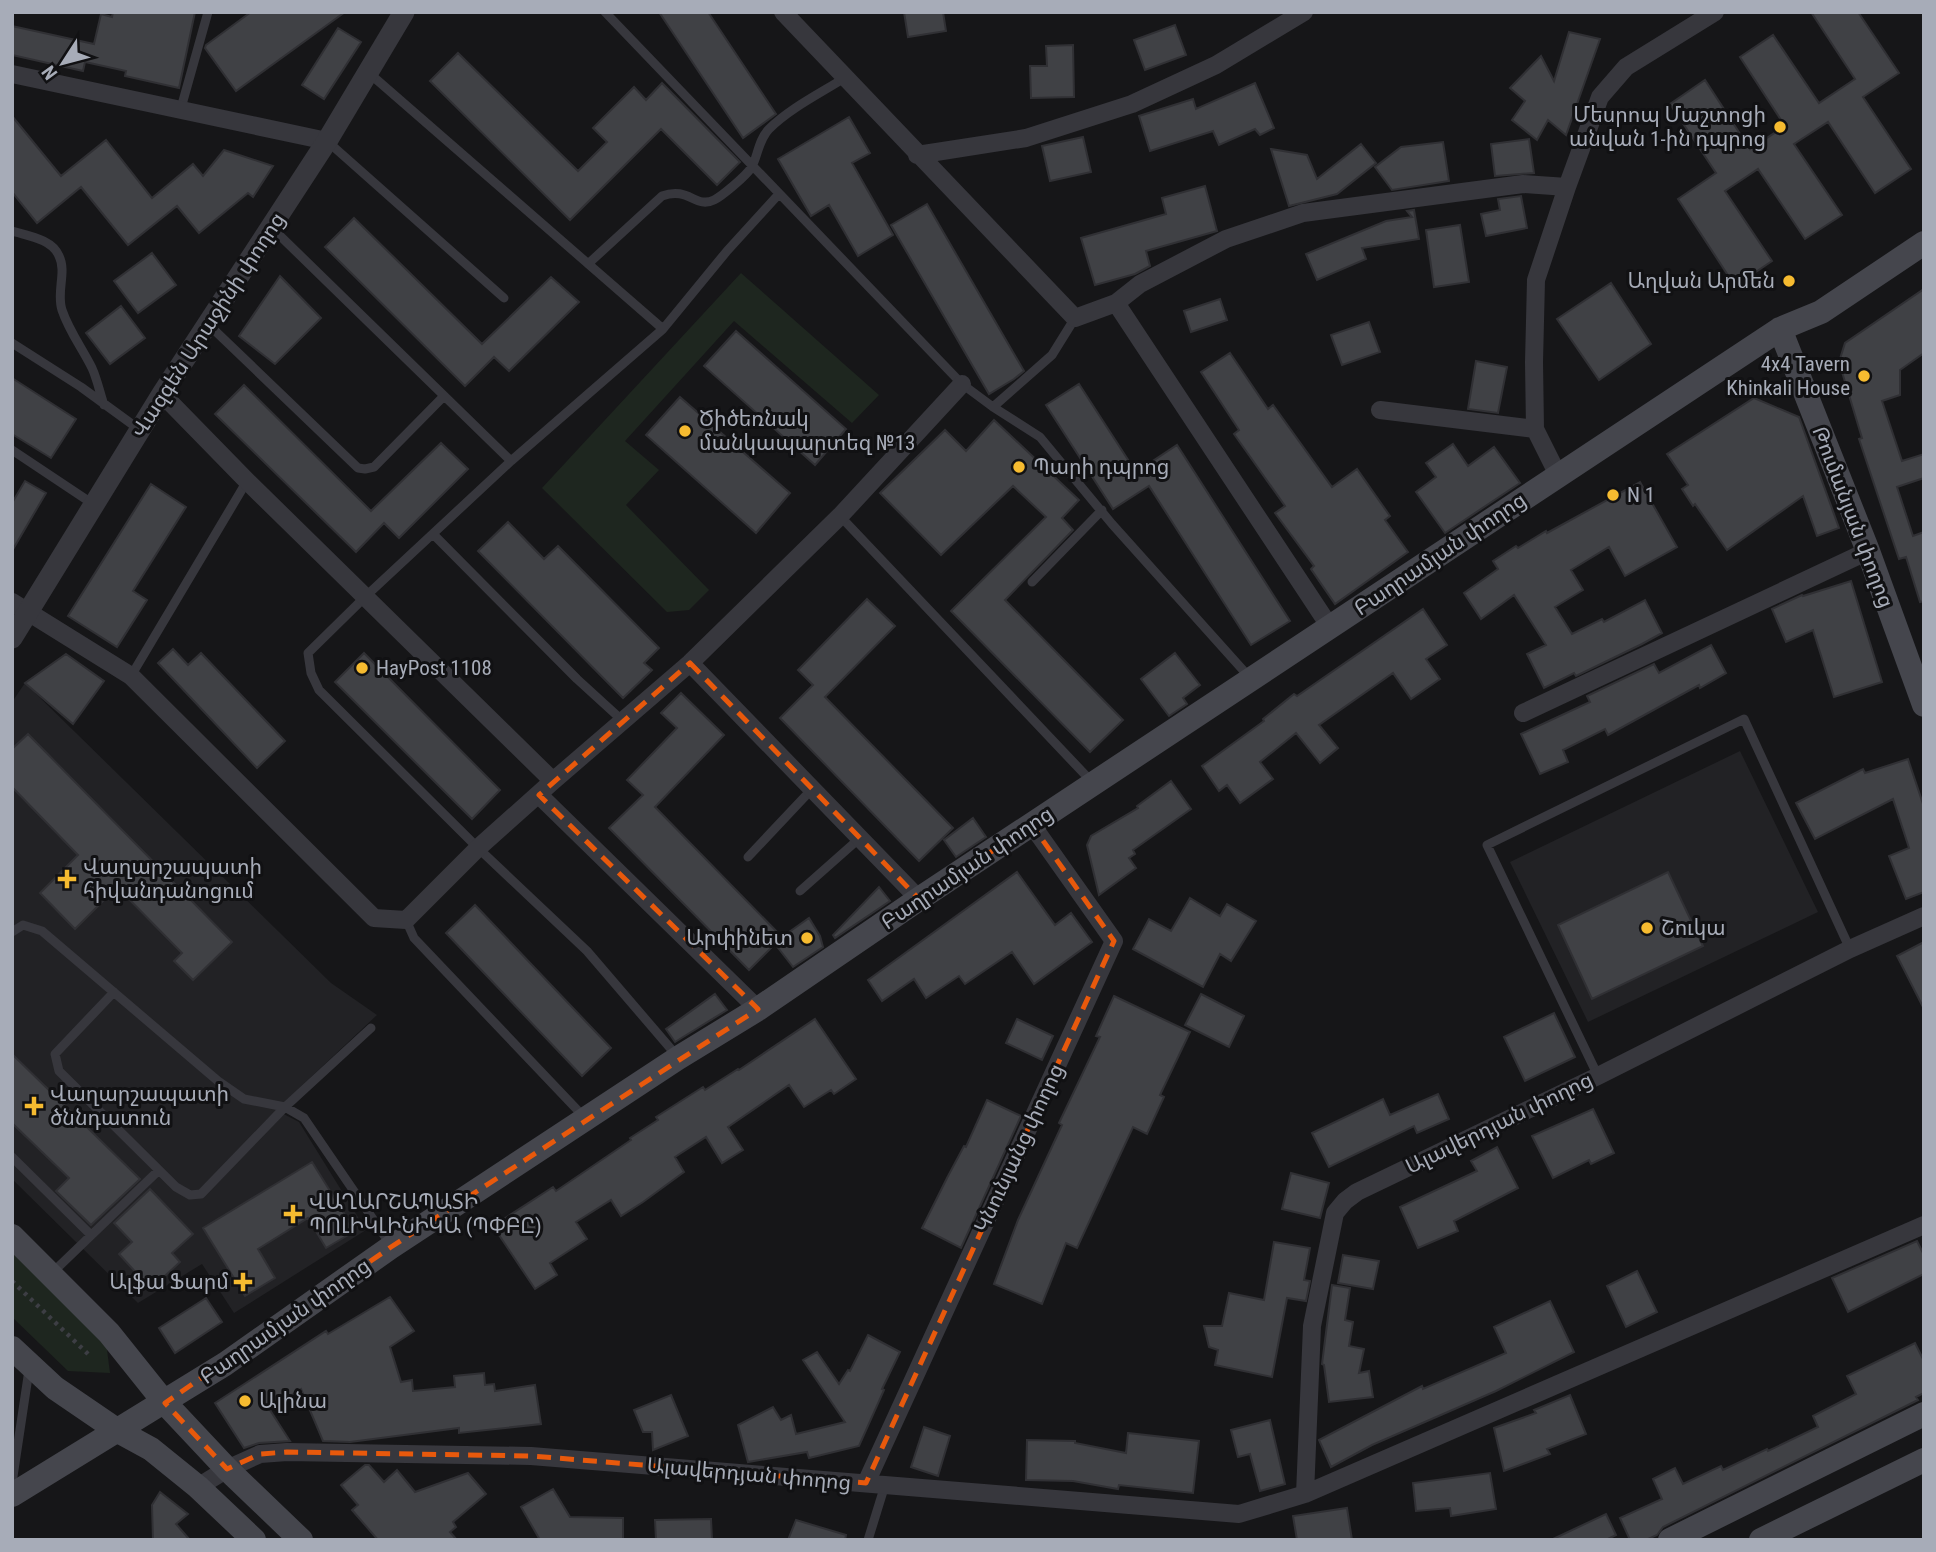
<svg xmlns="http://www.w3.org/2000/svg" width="1936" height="1552" font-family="'Roboto Condensed','Noto Sans Armenian',sans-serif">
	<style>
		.built { fill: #222225 }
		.green { fill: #1e261f }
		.building { fill: #404145; stroke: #303034; stroke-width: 2 }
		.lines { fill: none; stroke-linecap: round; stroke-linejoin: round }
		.path { stroke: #3d3e44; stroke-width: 4.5; stroke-dasharray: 3.5 5; stroke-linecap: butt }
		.service { stroke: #37373d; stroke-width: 9 }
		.minor { stroke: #37373d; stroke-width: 18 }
		.tertiary { stroke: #37373d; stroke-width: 21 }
		.secondary { stroke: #45464d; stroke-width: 24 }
		.marked { fill: none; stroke: #e8590c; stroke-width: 5; stroke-dasharray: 14 9; stroke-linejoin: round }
		.poi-dot { fill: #f6bb30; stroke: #111113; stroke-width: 2.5 }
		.labels { text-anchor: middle; stroke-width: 6; stroke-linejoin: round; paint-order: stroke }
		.poi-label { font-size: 21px; fill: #a7acb8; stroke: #111113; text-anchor: start }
		.street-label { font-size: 21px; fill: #a7acb8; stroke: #111113 }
	</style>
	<rect width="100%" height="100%" fill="#161618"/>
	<!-- built -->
	<path class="built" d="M25,683L331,983L377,1015L276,1110L299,1122L366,1230L234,1313L202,1264L138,1303L12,1179V702Z
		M1740,751L1818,912L1588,1022L1510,862Z"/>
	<!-- green -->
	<path class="green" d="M741,273L879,395L852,423L734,321L625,441L659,470L626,505L709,590L689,610L667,612L542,488Z
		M12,1245L105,1334L110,1373L68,1371L12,1317Z"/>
	<!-- building -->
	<path class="building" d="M113,12H195L179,88L125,76L126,71L85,62L83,71L12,55V26L94,44L101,14L112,17Z
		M251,12H345L236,91L205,48L206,45Z
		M659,12H708L776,114L743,138Z
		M904,12H943L946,31L908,37Z
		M1811,12H1858L1899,73L1863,97L1911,169L1875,193L1828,122L1794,144L1842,215L1805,239L1758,169L1725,191L1772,261L1735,286L1678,199L1716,173L1670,104L1705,80L1750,149L1785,126L1740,57L1773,35L1819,103L1855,79Z
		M1175,25L1186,55L1145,70L1134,40Z
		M338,28L361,42L324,99L302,85Z
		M1569,32L1600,39L1566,135L1548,120L1537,140L1512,120L1525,101L1510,88L1541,56L1554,81Z
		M1073,45L1074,97L1031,98L1030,66H1047L1046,46Z
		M458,53L578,171L607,142L593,128L634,87L646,100L662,83L740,162L717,185L661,129L570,220L430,81Z
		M1255,83L1274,128L1260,135L1255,129L1219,145L1213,131L1150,151L1139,116L1193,99L1196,109Z
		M12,116L61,176L106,140L152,198L193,164L203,176L224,150L273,166L253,197L248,193L199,233L177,206L128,245L81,187L37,223L12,192Z
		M849,117L870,153L852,163L893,235L858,256L829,205L811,216L778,159Z
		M1083,137L1091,172L1050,181L1042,146Z
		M1529,139L1534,173L1495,176L1491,144Z
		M1443,142L1449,181L1392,190L1375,167L1401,147Z
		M1361,144L1376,163L1337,194L1289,206L1271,149L1307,155L1317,179Z
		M1205,186L1217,231L1146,251L1150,266L1135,274L1095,285L1081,238L1166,214L1162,198Z
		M1521,196L1527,228L1486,236L1481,214L1500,210L1498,199Z
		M927,204L1024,371L1014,379L989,394L891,225Z
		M1414,210L1419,239L1362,248L1366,259L1317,280L1306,254L1386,221L1412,217L1407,211Z
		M354,218L482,344L551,277L579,302L509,371L494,357L465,386L325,247Z
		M1460,225L1469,282L1434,287L1426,230Z
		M152,253L176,285L138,313L114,281Z
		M280,276L321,318L275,364L239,336Z
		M1611,283L1651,344L1599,380L1557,319Z
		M1924,289V353L1900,370V395L1882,401L1902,461L1924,454V478L1897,487L1913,536L1924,532V601L1920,602L1906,557L1899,559L1859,439L1862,438L1839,362L1845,343Z
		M1220,299L1227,320L1191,332L1184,311Z
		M121,306L145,338L110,364L86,333Z
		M1369,322L1380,352L1342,365L1331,335Z
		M736,331L846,429L815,465L704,366Z
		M1230,353L1268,409L1273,405L1332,487L1357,469L1390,516L1385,520L1408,552L1335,604L1311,569L1314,566L1275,513L1285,506L1234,434L1239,430L1201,372Z
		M1476,361L1507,367L1498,413L1468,409Z
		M12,378L76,419L51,458L12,434Z
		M1079,384L1136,472L1177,445L1290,621L1251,645L1149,486L1113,509L1046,405Z
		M244,385L371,511L441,443L468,469L399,538L384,523L356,552L215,414Z
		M680,397L790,493L756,533L646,435Z
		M1754,398L1799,417L1839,528L1817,536L1803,496L1727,550L1695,504L1693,506L1682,489L1688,485L1667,454Z
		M994,420L1079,500L1062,518L1073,530L1005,600L1123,720L1090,752L951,611L1046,517L1013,486L941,555L880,493L945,430L966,451Z
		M1453,444L1468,466L1494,447L1520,483L1445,533L1416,492L1436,477L1426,463Z
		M25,481L46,493L12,551V503Z
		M1640,482L1677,547L1625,576L1609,547L1571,570L1583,590L1555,607L1572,634L1602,619L1604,622L1645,600L1662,633L1642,644L1576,676L1574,673L1544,688L1527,654L1546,645L1514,595L1481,619L1464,593L1498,569L1493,561L1516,546L1518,548L1546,531L1547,533Z
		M151,484L186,507L133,591L147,600L117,647L68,616Z
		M508,522L544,559L558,546L659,648L644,663L652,670L623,698L478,551Z
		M1851,581L1882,682L1834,697L1813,630L1786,642L1772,609L1802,595L1803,596Z
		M867,599L895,626L825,697L953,828L919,861L780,718L813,685L798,670Z
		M1423,609L1447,645L1426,659L1440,679L1411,699L1393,673L1319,725L1338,748L1320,763L1296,733L1260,762L1273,779L1240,803L1227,785L1219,791L1202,766L1264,721L1263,719L1294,694L1297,696Z
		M1711,645L1726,673L1700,688L1699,685L1608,735L1605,729L1563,750L1568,762L1540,774L1521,734L1590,702L1587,696L1654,664L1659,673Z
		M173,649L188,665L201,653L285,741L257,768L158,663Z
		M364,653L500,790L472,819L335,682Z
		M1175,653L1200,685L1183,698L1187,704L1169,716L1141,679Z
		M66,654L104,681L73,724L25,683Z
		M681,693L724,735L655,807L782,937L809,918L820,936L823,947L793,967L775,944L749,970L609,828L643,795L627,780L677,728L661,713Z
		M28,734L232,942L193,980L174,961L182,953L117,887L75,929L40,893L78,855L12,787V749Z
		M1908,759L1924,807V892L1906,899L1889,856L1909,848L1893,799L1815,839L1796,803L1863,769L1865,773Z
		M1171,781L1191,809L1133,850L1135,854L1129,858L1136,868L1099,895L1087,845L1091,836L1138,808L1137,806Z
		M973,818L986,837L956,857L944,840Z
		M1017,872L1055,925L1071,913L1092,942L1034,984L1012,952L965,984L959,976L926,998L914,979L882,1001L868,980Z
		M1668,872L1703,946L1592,999L1558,925Z
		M879,887L890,901L835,938L833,935Z
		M1190,898L1220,916L1227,904L1256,921L1231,961L1220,954L1203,987L1133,949L1149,919L1171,931Z
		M475,905L611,1048L582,1076L446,933Z
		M1924,942V1009L1897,956Z
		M715,994L727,1010L675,1042L666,1029Z
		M1201,994L1244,1016L1229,1047L1185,1025Z
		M1114,996L1190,1032L1160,1095L1164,1097L1147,1134L1133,1127L1077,1248L1066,1243L1042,1304L994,1284L1018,1220L1062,1125L1059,1123L1100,1037L1096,1036Z
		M1554,1013L1575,1057L1525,1081L1504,1037Z
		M815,1019L856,1079L834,1094L831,1090L804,1107L789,1085L728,1127L743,1150L722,1163L706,1137L675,1157L684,1172L643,1202L621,1216L611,1200L576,1222L587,1239L550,1263L557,1275L535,1289L493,1226L553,1187L556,1191L631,1140L630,1138L658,1120L656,1117L703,1087L705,1090L738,1069L739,1070Z
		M1017,1019L1053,1036L1042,1060L1006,1043Z
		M12,1054L140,1179L91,1225L56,1191L69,1178L12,1123Z
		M1438,1094L1449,1119L1417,1133L1414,1126L1329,1167L1312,1133L1383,1099L1390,1115Z
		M987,1100L1021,1116L961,1248L922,1228L947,1178L964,1146L966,1147Z
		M1593,1109L1614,1153L1591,1164L1589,1160L1553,1178L1532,1136Z
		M1497,1147L1518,1188L1454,1221L1458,1231L1418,1248L1400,1207L1477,1171L1471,1161Z
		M312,1162L355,1231L326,1248L308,1218L258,1249L275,1278L245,1296L203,1228Z
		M1291,1173L1329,1183L1320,1218L1282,1209Z
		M150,1189L193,1234L172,1253L180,1262L151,1289L119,1254L132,1242L114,1223Z
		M1917,1241L1924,1255V1274L1848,1312L1832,1278Z
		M1274,1242L1310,1248L1304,1280L1310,1281L1306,1301L1287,1298L1272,1377L1215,1365L1218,1350L1209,1347L1204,1326H1222L1229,1293L1264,1300Z
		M1343,1255L1379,1261L1373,1289L1338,1283Z
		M1637,1271L1657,1312L1626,1327L1607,1286Z
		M1332,1285L1350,1288L1345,1320L1353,1322L1349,1346L1364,1349L1359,1373L1369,1371L1373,1397L1329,1402L1324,1365L1322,1364Z
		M390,1297L414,1331L390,1347L401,1382L412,1380L413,1391L455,1387L454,1376L484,1373L485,1385L494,1384L495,1391L535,1385L541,1424L459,1433V1428L350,1442L323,1441L301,1389L270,1410L290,1441L259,1443L244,1448L215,1403L326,1331L328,1334Z
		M206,1298L222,1322L175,1353L159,1328Z
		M1550,1301L1574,1352L1496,1391L1372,1445L1331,1467L1319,1440L1422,1386L1423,1389L1506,1353L1494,1327Z
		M868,1335L900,1352L882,1389L884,1390L859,1446L809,1458L807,1452L748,1462L738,1425L773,1407L781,1420L791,1415L796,1434L845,1422L803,1360L817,1352L839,1384L848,1370L850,1371Z
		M1915,1343L1924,1361V1393L1916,1397L1918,1400L1663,1527L1657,1535L1646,1540H1630L1620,1518L1662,1499L1653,1479L1675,1468L1683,1484L1721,1466L1723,1470L1767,1449L1768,1451L1818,1427L1813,1416L1856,1394L1847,1376Z
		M671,1395L688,1436L653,1450L652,1432H643L634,1410Z
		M1570,1395L1586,1434L1547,1449L1550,1454L1504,1471L1494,1428L1536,1413L1534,1410Z
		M1270,1420L1285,1484L1260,1491L1250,1454L1238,1457L1231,1430Z
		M924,1427L950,1436L938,1476L911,1467Z
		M1128,1433L1199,1441L1193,1493L1119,1485L1118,1489L1073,1481L1026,1480L1027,1440L1075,1441V1443L1126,1453Z
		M365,1465H369L384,1482L397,1470L415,1492L468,1473L486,1494L453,1522L456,1527L450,1532L457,1540H378L352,1510L358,1505L341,1485Z
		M1490,1473L1496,1509L1451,1516L1450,1508L1416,1511L1413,1483Z
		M553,1489L570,1517L623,1518V1540H540L521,1507Z
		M160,1492L188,1514L176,1524L190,1540H153L152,1505Z
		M1347,1508L1352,1540H1297L1293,1516Z
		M1606,1514L1616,1535L1606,1540H1551Z
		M711,1519L712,1540H656L655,1520Z
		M796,1520L846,1535L845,1540H788Z"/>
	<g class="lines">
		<!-- path -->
		<path class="path" d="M12,1281L88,1354"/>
		<!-- service -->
		<path class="service" d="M605,12L962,384L993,407
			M369,73L663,329
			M181,108L208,12
			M327,141L504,298
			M272,228L511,461
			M12,231C28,236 52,239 59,256C67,272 56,292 62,310C69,331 82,348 92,368C97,379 100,393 104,405
			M588,264L662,196C689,186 695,209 714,200C722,196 746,176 751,168C757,160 758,140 769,129C790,108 821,93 846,77
			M1075,318L1052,355L993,407L1040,437L1112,524L1251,679
			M209,325L358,468L365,469L374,467L444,396
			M12,343L81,387L140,430
			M12,450L93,504
			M840,516L1092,782
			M433,534L577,679L623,721
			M1032,582L1102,510
			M131,676L247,481
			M748,857L813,788
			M800,891L861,837
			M406,920L414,938L585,1118
			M12,932L23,925L42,931L218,1081L244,1099L285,1107L304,1118L390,1244
			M114,992L55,1054L59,1071L176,1187L190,1195L201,1194L285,1107L371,1028
			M677,1056L587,951L478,848L319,690L311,673L308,653L366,596L511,461L663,329L727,251L778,195
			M1598,1076L1487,845L1744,719L1850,949
			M12,1157L91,1235
			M52,1273L159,1170
			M12,1483L29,1370
			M868,1540L885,1485"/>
		<!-- minor -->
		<path class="minor" d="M783,12L1075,318L1116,303L1330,627
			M12,74L327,141
			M917,155L1026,138L1132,104L1216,65L1304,12
			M1116,303L1140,284L1226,239L1303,213L1523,184L1567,187
			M162,394L247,481L553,781
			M1380,410L1535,429
			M1558,475L1535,429L1534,362L1536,280L1567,187L1600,97L1626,67L1715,12
			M12,602L131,676L374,918L406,920L478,848L553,781L690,663L840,516L962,384
			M690,663L919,899
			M1523,713L1868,551
			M539,795L758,1009
			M866,1483L1114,941L1032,825
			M198,1487L227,1469L260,1454L287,1452L531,1456L1239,1514L1305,1494L1924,1225
			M1305,1494L1312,1326L1335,1213L1345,1201L1357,1192L1598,1076L1850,949L1924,916"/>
		<!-- tertiary -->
		<path class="tertiary" d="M12,638L162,394L327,141L404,12"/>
		<!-- secondary -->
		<path class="secondary" d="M1780,329L1868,551L1924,705
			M12,1236L109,1333L165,1403L227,1469L301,1540
			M12,1348L55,1388L118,1431L151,1449L198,1487L254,1540
			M12,1495L225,1364L391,1247L678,1058L758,1009L919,899L1780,329L1821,312L1924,243
			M1670,1540L1924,1414
			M1761,1540L1924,1460"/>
	</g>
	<!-- marked area -->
	<path class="marked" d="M690,663L919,899L1032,825L1114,941L866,1483L531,1456L287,1452L260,1454L227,1469L165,1403L391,1247L758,1009L539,795Z"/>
	<!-- markers -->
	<g class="poi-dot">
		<circle cx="1780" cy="127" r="7"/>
		<circle cx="1789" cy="281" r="7"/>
		<circle cx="1864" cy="376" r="7"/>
		<circle cx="685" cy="431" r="7"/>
		<circle cx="1019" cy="467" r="7"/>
		<circle cx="1613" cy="495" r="7"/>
		<circle cx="362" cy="668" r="7"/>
		<path d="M63.5 868.5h7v7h7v7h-7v7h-7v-7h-7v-7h7z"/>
		<circle cx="1647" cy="928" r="7"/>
		<circle cx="807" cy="938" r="7"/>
		<path d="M30.5 1095.5h7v7h7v7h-7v7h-7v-7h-7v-7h7z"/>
		<path d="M289.5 1203.5h7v7h7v7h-7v7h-7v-7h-7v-7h7z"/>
		<path d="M239.5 1271.5h7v7h7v7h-7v7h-7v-7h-7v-7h7z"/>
		<circle cx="245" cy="1401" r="7"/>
	</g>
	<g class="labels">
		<!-- poi labels -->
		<g class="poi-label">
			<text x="1766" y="122" text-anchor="end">Մեսրոպ Մաշտոցի<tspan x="1766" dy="24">անվան 1-ին դպրոց</tspan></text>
			<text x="1775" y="288" text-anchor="end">Աղվան Արմեն</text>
			<text x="1850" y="371" text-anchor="end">4x4 Tavern<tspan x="1850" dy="24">Khinkali House</tspan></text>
			<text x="699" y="426">Ծիծեռնակ<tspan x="699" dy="24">մանկապարտեզ №13</tspan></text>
			<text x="1033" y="474">Պարի դպրոց</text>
			<text x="1627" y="502">N 1</text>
			<text x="376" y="675">HayPost 1108</text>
			<text x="83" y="874">Վաղարշապատի<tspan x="83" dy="24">հիվանդանոցում</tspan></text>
			<text x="1661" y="935">Շուկա</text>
			<text x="793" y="945" text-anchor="end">Արփինետ</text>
			<text x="50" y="1101">Վաղարշապատի<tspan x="50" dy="24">ծննդատուն</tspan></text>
			<text x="309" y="1209">ՎԱՂԱՐՇԱՊԱՏԻ<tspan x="309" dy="24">ՊՈԼԻԿԼԻՆԻԿԱ (ՊՓԲԸ)</tspan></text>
			<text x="229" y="1289" text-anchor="end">Ալֆա Ֆարմ</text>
			<text x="259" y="1408">Ալինա</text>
		</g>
		<!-- street labels -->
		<g class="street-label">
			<text transform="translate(208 325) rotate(-57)" y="7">Վազգեն Արաջինի փողոց</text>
			<text transform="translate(1853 517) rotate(69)" y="7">Թումանյան փողոց</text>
			<text transform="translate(1440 554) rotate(-34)" y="7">Բաղրամյան փողոց</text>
			<text transform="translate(967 868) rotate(-34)" y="7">Բաղրամյան փողոց</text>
			<text transform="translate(1499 1123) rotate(-26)" y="7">Ալավերդյան փողոց</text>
			<text transform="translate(1019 1148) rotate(-65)" y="7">Կնունյանց փողոց</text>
			<text transform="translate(285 1321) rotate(-35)" y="7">Բաղրամյան փողոց</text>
			<text transform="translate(749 1474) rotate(5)" y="7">Ալավերդյան փողոց</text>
		</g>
	</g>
	<!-- border -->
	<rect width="1936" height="1552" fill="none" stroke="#a7acb8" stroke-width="28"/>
	<!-- north arrow -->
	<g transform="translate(63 63) rotate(234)" stroke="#111113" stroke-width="5" paint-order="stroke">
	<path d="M0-5L12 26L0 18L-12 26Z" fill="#a7acb8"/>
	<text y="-10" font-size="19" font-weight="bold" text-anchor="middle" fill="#a7acb8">N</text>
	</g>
</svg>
